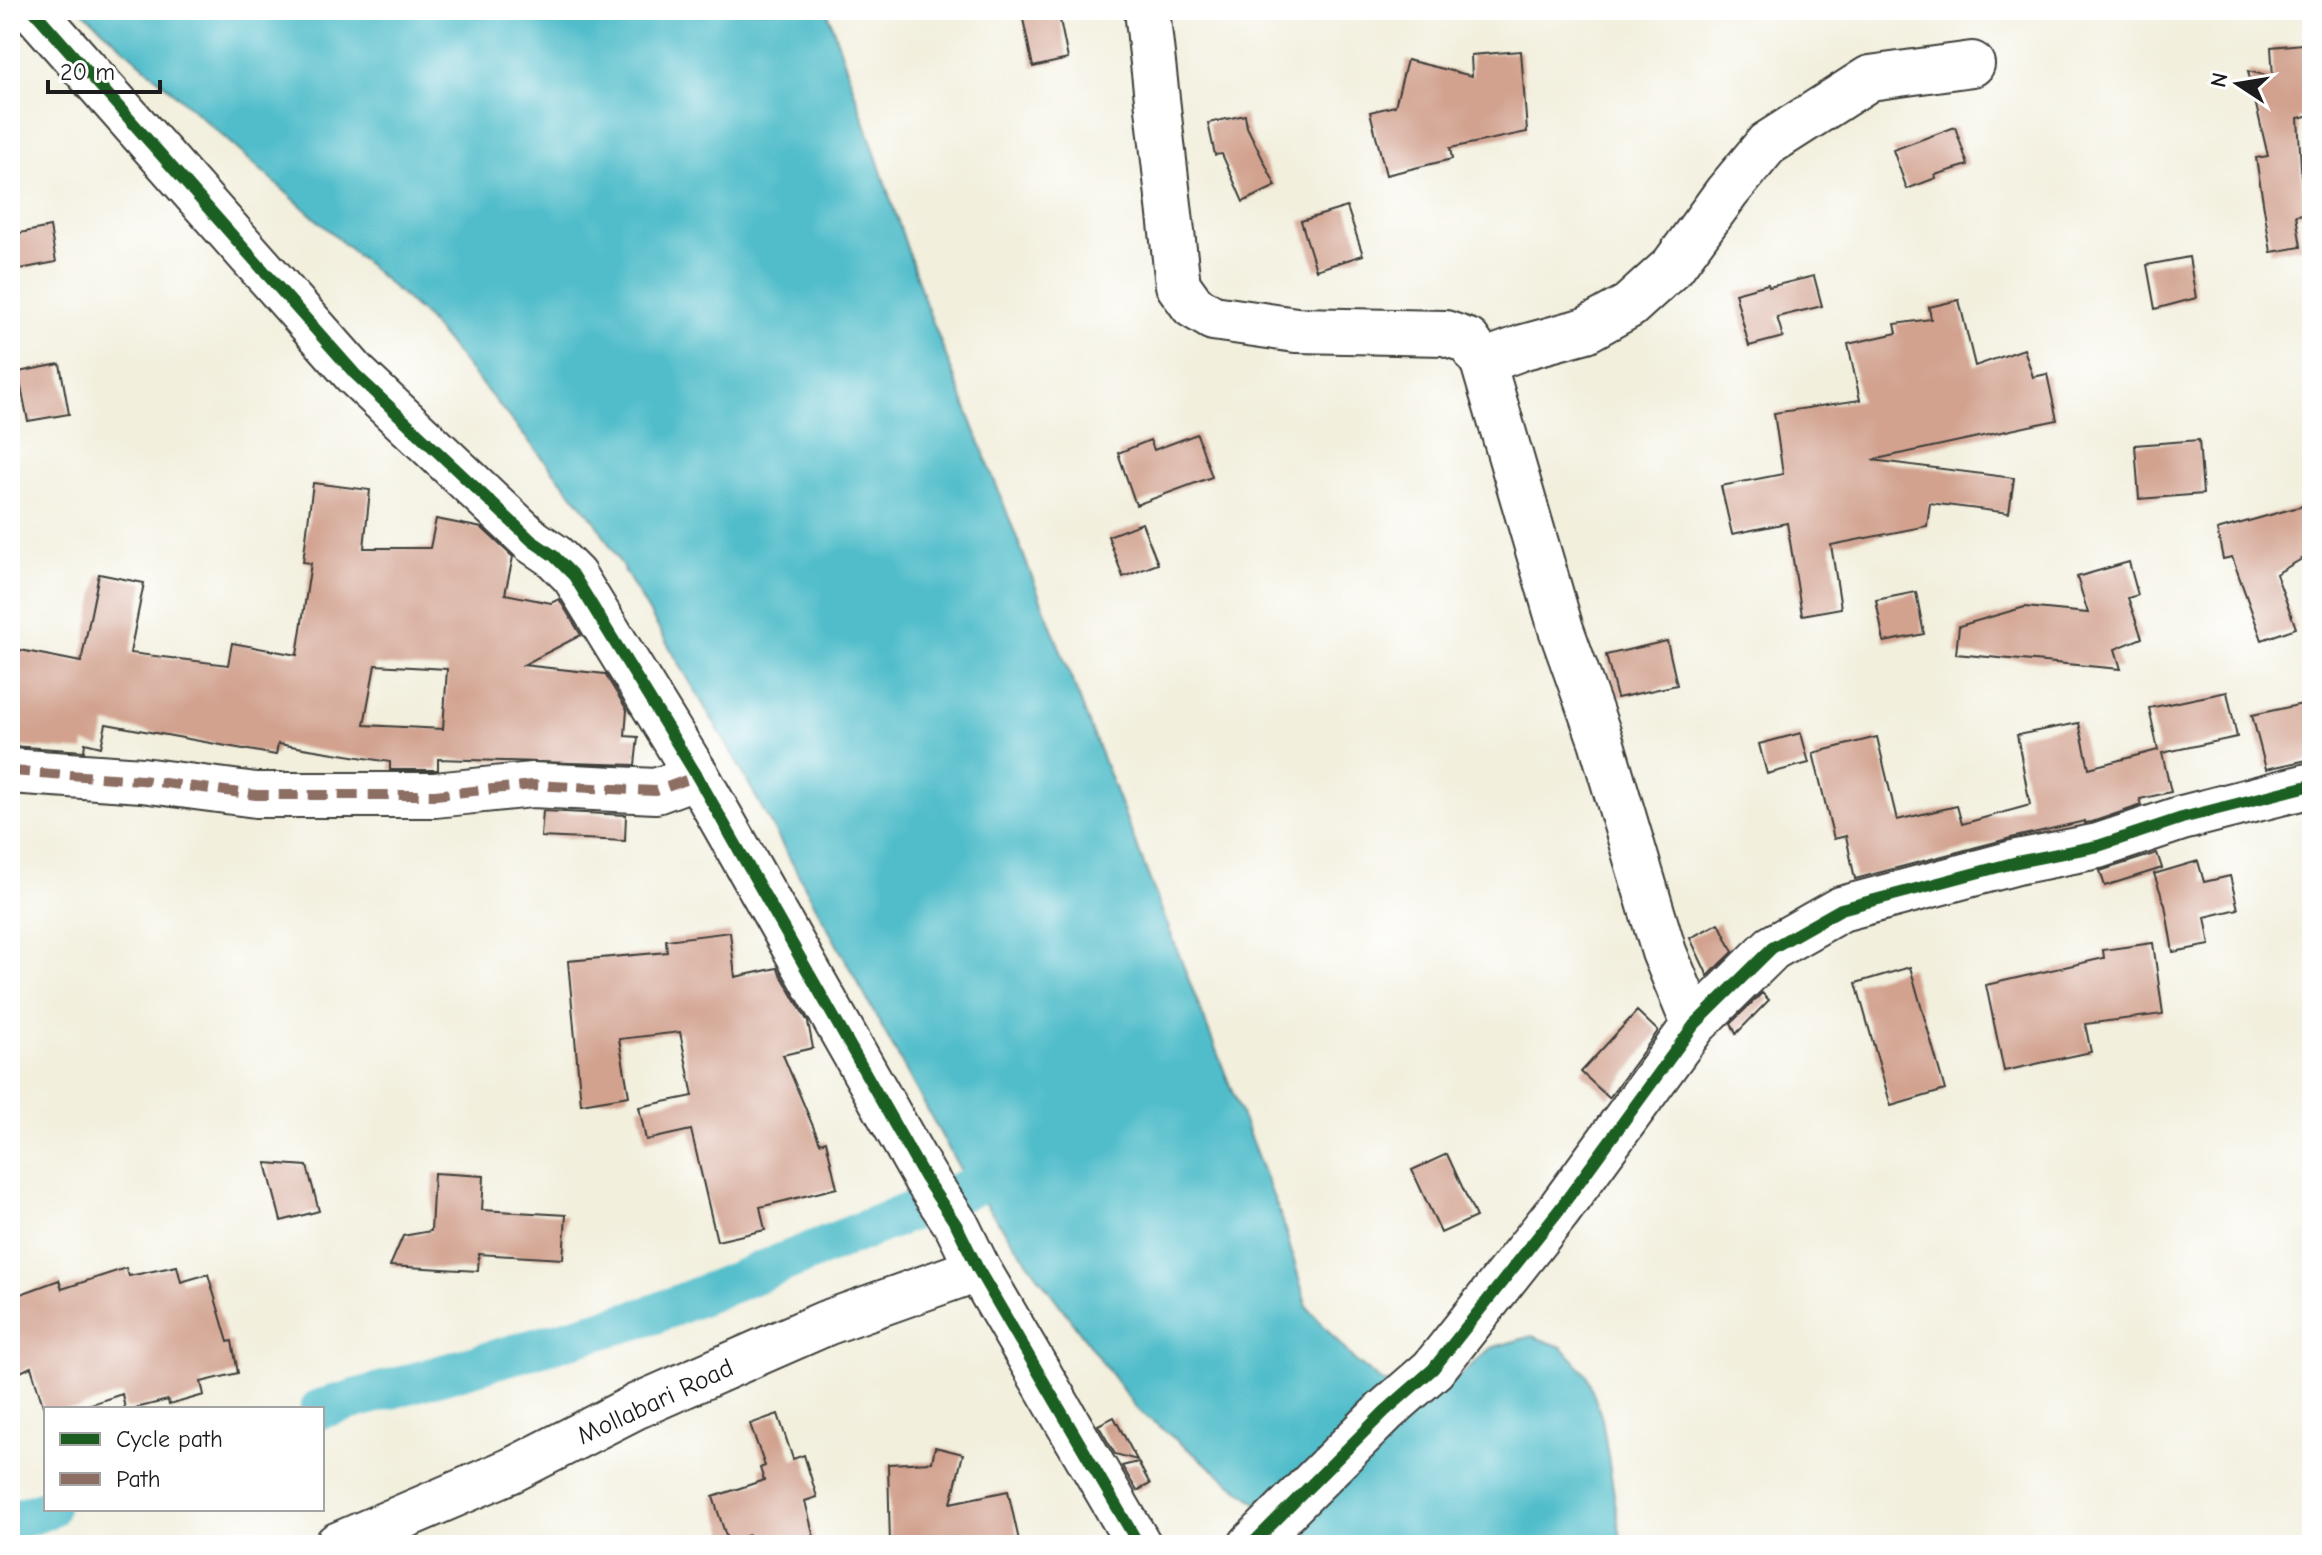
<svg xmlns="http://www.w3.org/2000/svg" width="2322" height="1555" font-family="'Comic Neue',sans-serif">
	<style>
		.water { fill: #51bdca; stroke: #366c73; stroke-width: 2 }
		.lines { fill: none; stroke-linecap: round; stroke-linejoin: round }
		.canal { stroke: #51bdca; stroke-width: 40 }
		.building { fill: #d2a28f; fill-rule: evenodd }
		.minor-casing { stroke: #3c3c39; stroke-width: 48 }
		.tertiary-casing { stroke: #3c3c39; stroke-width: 48 }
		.minor { stroke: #fff; stroke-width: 44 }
		.tertiary { stroke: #fff; stroke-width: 44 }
		.quiet { stroke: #8d6e63; stroke-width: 10; stroke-dasharray: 20 10; stroke-linecap: butt }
		.cycleway-casing { stroke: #fff; stroke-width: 17 }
		.cycleway { stroke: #1b5e20; stroke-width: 12 }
		.labels { text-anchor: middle; stroke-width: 6; stroke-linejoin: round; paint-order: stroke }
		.street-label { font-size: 26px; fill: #1c1c1c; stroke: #fff }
	</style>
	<rect width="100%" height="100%" fill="#fff"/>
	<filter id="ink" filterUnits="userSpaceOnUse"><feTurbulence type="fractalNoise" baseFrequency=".0125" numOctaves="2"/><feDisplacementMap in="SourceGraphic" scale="16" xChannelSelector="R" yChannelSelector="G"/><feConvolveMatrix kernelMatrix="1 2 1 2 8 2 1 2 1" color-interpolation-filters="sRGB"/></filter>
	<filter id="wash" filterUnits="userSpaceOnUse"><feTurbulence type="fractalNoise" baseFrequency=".006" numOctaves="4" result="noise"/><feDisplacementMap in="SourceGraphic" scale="32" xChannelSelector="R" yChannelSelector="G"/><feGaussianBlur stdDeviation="1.8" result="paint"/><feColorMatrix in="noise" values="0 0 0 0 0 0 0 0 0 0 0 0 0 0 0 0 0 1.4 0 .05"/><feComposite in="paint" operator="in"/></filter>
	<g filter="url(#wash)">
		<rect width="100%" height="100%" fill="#f2efdd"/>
		<!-- water -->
		<path class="water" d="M81,10H827L925,302L1283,1222L1307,1307L1354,1360L1381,1381L1412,1393L1445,1389L1491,1348L1532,1336L1562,1347L1587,1375L1602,1419L1622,1545H1310L1137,1409L962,1173L733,755L596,522L424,315Z"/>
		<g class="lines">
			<!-- canal -->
			<path class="canal" d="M320,1409L652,1315L1022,1167
				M10,1522L48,1509"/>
		</g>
		<g id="blocks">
			<!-- building -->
			<path class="building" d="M1043,10H1058L1068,59L1033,67L1022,14Z
				M2312,43V115L2298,118L2304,214L2296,215L2301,247L2271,252L2256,158L2268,156L2248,71L2273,77L2271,47Z
				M1521,51L1527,132L1450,148L1452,159L1386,175L1370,112L1395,106L1407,60L1472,76L1471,55Z
				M1245,115L1247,127L1276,186L1243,202L1222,154L1215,155L1208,123Z
				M1955,127L1968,165L1935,175L1936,178L1907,189L1893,150Z
				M1347,207L1363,255L1316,270L1301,221Z
				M50,227L56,262L10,271V235Z
				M2189,257L2196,298L2155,309L2147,265Z
				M1814,276L1822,306L1777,317L1783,337L1749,346L1735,293L1768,284L1769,287Z
				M1959,300L1975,366L2024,349L2033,377L2047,374L2057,420L1872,460L2014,478L2009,513L1930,503L1927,526L1831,545L1841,608L1802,615L1787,523L1732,534L1721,486L1783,474L1774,413L1860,400L1848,344L1897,333L1895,324L1931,319L1929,307Z
				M60,364L69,414L28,421L18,372Z
				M1197,434L1212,477L1136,505L1118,453L1150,440L1154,450Z
				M2199,440L2203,494L2139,499L2135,445Z
				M313,483L370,490L364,548H430L436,519L482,528L513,557L505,594L551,603L559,599L581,635L523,665L605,674L627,710L625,736L638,737L635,765L438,759V770H390V762L278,744L276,755L106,724L101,747L85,743L84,751L10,746V648L81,662L99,574L144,583L130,653L228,665L232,643L297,655L311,563L303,562ZM375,665L447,669L443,729L364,725Z
				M2302,506L2312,540V553L2276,574L2296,628L2262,640L2232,557L2223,559L2217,530Z
				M1142,523L1158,564L1123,577L1108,536Z
				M2129,562L2138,595L2128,598L2142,638L2115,649L2121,669L1956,654L1959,626L2025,607L2088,613L2077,577Z
				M1916,592L1924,634L1884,642L1876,600Z
				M1667,641L1677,685L1617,698L1606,655Z
				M2227,692L2237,737L2162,753L2171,792L2140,799L2142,805L2092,822L2085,823V821L2011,838L1855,879L1846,836L1834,839L1813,753L1877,737L1897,820L1957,806L1962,824L2030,805L2017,735L2079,723L2089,768L2158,750L2149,708Z
				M2312,702V759L2266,769L2252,715Z
				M1801,733L1809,763L1767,774L1759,744Z
				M543,811L626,815L625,841L541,837Z
				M2157,853L2162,868L2105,886L2100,871Z
				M2198,861L2204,882L2230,876L2238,909L2205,917L2210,945L2173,952L2165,905L2154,874Z
				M1719,923L1733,952L1708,976L1690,938Z
				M730,932L735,977L777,968L808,1022L813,1048L783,1055L820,1143L826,1141L837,1188L760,1207L765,1230L717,1241L691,1130L646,1140L639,1107L693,1096L680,1032L619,1039L629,1096L581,1104L568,961L667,952L666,940Z
				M2153,943L2163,1014L2085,1024L2091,1052L2004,1071L1986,985L2104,958L2103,950Z
				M1910,967L1945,1090L1891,1106L1856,983Z
				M1762,993L1769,1000L1736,1034L1731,1023Z
				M1637,1011L1658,1031L1609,1098L1581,1072Z
				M1447,1154L1476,1217L1441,1233L1412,1170Z
				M266,1163L307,1166L319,1211L281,1221Z
				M434,1173L484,1176L482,1210L566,1215L563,1259L479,1254L478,1271L390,1266L403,1236L431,1231Z
				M177,1266L181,1282L208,1274L228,1342L232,1341L238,1373L201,1382L204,1395L169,1405L168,1400L132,1409H125L122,1394L76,1409H44L31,1367L10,1377V1298L59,1280L62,1289L126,1268L129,1276Z
				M778,1414L793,1459L804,1455L817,1497L805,1501L816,1545H750L749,1535L728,1542L713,1497L764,1480L760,1468L765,1466L750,1424Z
				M1114,1417L1137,1460L1115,1454L1098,1425Z
				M935,1447L963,1454L951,1503L1008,1491L1020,1545H890L888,1464L932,1462Z
				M1138,1462L1150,1484L1137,1491L1122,1466Z"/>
		</g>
	</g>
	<g filter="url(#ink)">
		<use href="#blocks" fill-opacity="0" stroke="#3c3c39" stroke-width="2"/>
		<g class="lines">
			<defs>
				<path id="minor" d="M1147,10L1178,285L1193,306L1213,318L1296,330L1445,333L1468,341L1483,362L1561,629L1601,741L1664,952L1694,1025
					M1483,362L1524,347L1586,330L1629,306L1673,266L1727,192L1767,144L1870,78L1972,64
					M10,771L142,780L256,795H435L532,785L656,791L697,776
					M337,1545L512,1470L637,1406L826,1323L978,1269
					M1251,1545L1385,1411L1433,1369L1559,1210L1694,1025L1772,948L1841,909L2017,862L2098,846L2182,818L2312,785"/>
				<path id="tertiary" d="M33,10L355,374L532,541L554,556L574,576L697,776L925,1178L957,1226L978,1269L1139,1545"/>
			</defs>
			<!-- minor casing -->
			<use href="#minor" class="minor-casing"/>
			<!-- tertiary casing -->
			<use href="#tertiary" class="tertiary-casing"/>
			<!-- minor -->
			<use href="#minor" class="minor"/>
			<!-- tertiary -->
			<use href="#tertiary" class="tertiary"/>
			<!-- quiet -->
			<path class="quiet" d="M10,771L142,780L256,795H435L532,785L656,791L697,776"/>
			<defs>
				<path id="cycleway" d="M33,10L355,374L532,541L554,556L574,576L697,776L925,1178L957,1226L978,1269L1139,1545
					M1251,1545L1385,1411L1433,1369L1559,1210L1694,1025L1772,948L1841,909L2017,862L2098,846L2182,818L2312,785"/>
			</defs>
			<!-- cycleway casing -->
			<use href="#cycleway" class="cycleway-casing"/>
			<!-- cycleway -->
			<use href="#cycleway" class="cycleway"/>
		</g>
	</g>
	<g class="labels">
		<!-- street labels -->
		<g class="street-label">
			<text transform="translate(655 1401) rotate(-25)" y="9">Mollabari Road</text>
		</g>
	</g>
	<!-- margin -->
	<rect width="2322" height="1555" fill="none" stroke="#fff" stroke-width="40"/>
	<!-- legend -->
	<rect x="44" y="1407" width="280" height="104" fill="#ffffff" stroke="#a4a4a4" stroke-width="2"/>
	<rect x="60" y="1433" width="40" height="12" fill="#1b5e20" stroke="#a4a4a4" stroke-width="2"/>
	<text x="116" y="1447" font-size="24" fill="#1c1c1c">Cycle path</text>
	<rect x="60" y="1473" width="40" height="12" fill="#8d6e63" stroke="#a4a4a4" stroke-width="2"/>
	<text x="116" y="1487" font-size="24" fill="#1c1c1c">Path</text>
	<!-- north arrow -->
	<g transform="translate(2238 84) rotate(282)" stroke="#ffffff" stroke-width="6" paint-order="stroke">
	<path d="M0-6L14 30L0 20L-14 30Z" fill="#1c1c1c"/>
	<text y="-12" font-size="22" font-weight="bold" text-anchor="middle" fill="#1c1c1c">N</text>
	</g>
	<!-- scale -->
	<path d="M48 80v12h112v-12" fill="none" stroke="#1c1c1c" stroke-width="4"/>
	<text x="60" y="80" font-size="24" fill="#1c1c1c" stroke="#ffffff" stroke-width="6" paint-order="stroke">20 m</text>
</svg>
